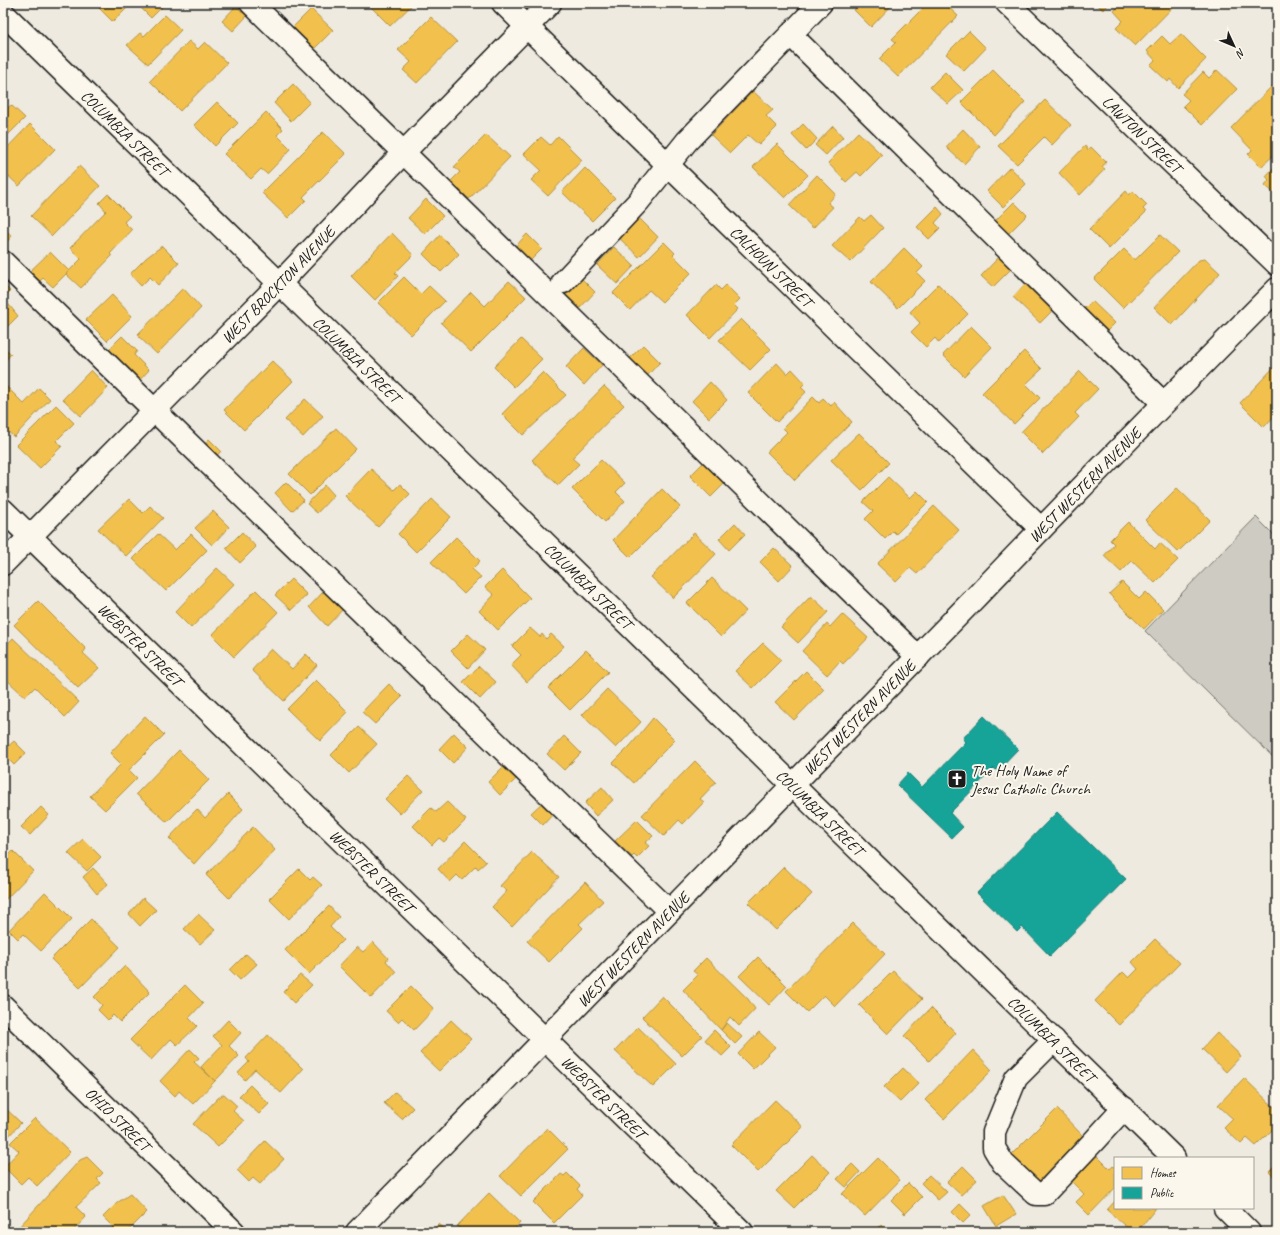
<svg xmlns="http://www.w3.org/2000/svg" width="1280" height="1235" font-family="Caveat,sans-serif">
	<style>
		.green { fill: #ceccc2; stroke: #75746f }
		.homes { fill: #f2c14e; stroke: #b2903f }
		.public { fill: #17a398; stroke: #187a73 }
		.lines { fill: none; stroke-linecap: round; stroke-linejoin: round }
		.minor-casing { stroke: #1c1c1c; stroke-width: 25 }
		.minor { stroke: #fbf7ec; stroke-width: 22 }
		.labels { text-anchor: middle; stroke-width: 4; stroke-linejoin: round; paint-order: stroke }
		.street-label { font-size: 16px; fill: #1c1c1c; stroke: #fbf7ec }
		.poi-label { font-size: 16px; fill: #1c1c1c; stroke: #fbf7ec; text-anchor: start }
	</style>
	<rect width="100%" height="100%" fill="#eeeadf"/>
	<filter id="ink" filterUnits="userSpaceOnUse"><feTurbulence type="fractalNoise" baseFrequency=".025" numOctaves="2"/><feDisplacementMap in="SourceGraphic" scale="8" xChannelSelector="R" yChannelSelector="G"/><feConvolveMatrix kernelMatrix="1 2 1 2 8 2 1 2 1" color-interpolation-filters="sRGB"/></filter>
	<g filter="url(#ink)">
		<!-- green -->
		<path class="green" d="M1256,517L1277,538V761L1145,631Z"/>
		<!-- homes -->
		<path class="homes" d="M94,3H132L113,22Z
			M144,3H166L151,18L140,7Z
			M371,3H414L390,26L369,5Z
			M862,3H894L871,27L854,10Z
			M928,3H944L958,16L898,77L879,59L896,42L892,39Z
			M1096,3H1110L1103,10Z
			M1122,3H1177L1135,46L1116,28L1123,21L1114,11Z
			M236,6L247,16L233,31L222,21Z
			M311,9L333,30L310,53L288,32Z
			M165,15L181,30L148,64L127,45L140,33L144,36Z
			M431,17L457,42L417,83L403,70L411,62L398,50Z
			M969,31L986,48L964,71L946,54Z
			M1181,34L1206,59L1178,88L1170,79L1168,82L1150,65L1155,60L1147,51L1162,36L1170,44Z
			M189,41L198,49L205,42L227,63L180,111L150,81Z
			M993,70L1025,102L994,135L961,102Z
			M1217,70L1237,89L1202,125L1183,106L1189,100L1182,94L1203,72L1209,78Z
			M945,72L963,90L948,104L930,87Z
			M1277,81V152L1261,167L1248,154L1252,150L1231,128Z
			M293,84L310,102L291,121L274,103Z
			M753,91L773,110L766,116L777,127L759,145L748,135L730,153L711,135Z
			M1045,100L1071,125L1052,145L1044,137L1017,164L998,146Z
			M217,102L238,123L215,146L194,125Z
			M3,105L7,109L11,105L25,118L3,140Z
			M266,112L283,129L277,135L291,149L267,174L261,169L251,179L224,154Z
			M30,124L55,149L19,186L3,171V152Z
			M803,124L817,139L806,150L792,135Z
			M833,126L843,137L826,155L815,145Z
			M963,129L980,147L964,164L946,147Z
			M323,132L346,154L303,197L306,200L288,218L262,193Z
			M858,132L882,155L861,176L857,172L846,182L828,163Z
			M486,135L510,157L469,199L451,181L460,172L454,167Z
			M558,136L582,160L548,196L531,180L541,170L524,154L541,137L550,145Z
			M777,144L808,175L785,198L753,167Z
			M1085,146L1088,150L1091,147L1106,162L1102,167L1105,169L1080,195L1059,173Z
			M1277,164V196L1265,185L1269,180L1266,176Z
			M79,166L100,186L52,236L31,216Z
			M1010,167L1026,184L1003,207L987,191Z
			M585,168L615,198L592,221L562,192Z
			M817,175L836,194L828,203L833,207L813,228L789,205Z
			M1126,191L1129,195L1133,191L1147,205L1143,209L1146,212L1109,249L1089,229Z
			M108,194L130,216L124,222L132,230L110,254L112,256L81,288L66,274L81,259L70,248L106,211L99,203Z
			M426,199L443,216L425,234L408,218Z
			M1014,202L1027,215L1007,235L994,222Z
			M937,207L943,214L935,223L940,228L929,239L917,227Z
			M636,215L658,237L639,257L616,235Z
			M871,215L883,228L850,262L832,246L860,217L864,221Z
			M3,228L12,236L3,246Z
			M392,233L413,255L395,273L398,276L375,300L351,276Z
			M527,234L542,249L528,263L513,249Z
			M440,235L459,254L441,272L423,254Z
			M1160,235L1178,252L1123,308L1094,279L1124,249L1135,260Z
			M664,242L675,253L673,255L691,273L662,302L649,290L630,310L613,293Z
			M162,246L179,263L158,285L150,277L141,286L130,274L146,258Z
			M614,247L634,266L617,284L597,265Z
			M904,248L923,267L917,273L925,281L898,308L871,282Z
			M50,252L69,271L53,287L43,278L37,284L27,274Z
			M999,257L1011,269L993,287L981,276Z
			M1205,259L1220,273L1172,325L1154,307L1199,260Z
			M404,277L421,294L429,286L445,301L411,335L378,303Z
			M581,278L595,292L580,308L565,294Z
			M509,281L526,297L471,352L441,323L471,292L485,306Z
			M1028,281L1055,308L1040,323L1013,297Z
			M3,284L10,291L3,299Z
			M938,284L968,314L939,343L935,338L926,347L911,332L920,323L910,312Z
			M716,285L721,290L726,285L740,299L734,305L738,309L710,338L687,315Z
			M183,288L201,308L157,354L137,335Z
			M112,295L132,316L107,341L86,320Z
			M5,300L18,316L3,331V302Z
			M1092,301L1115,323L1106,332L1083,310Z
			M741,319L771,349L750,370L719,340Z
			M971,326L992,347L964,376L943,355Z
			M122,336L137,351L134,355L149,370L137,383L106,352Z
			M521,339L542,359L514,387L494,367Z
			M643,345L660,362L646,377L628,360Z
			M3,346L11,354L3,363Z
			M584,348L602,365L584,385L566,367Z
			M1024,351L1042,369L1026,384L1040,398L1014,424L982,393Z
			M272,361L293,381L244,430L224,410Z
			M777,363L787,374L792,369L805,383L801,387L806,392L777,422L748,393Z
			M1277,364V413L1264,427L1240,403Z
			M91,370L108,388L81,416L63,399Z
			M1080,371L1098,389L1075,413L1079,417L1043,454L1021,432Z
			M543,372L566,395L523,435L502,414Z
			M710,382L727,400L709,418L692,401Z
			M3,383L24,404L39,388L50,399L14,437L3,427Z
			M604,386L624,405L572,458L579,464L558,485L532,460Z
			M813,397L819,403L823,398L831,406L834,402L852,422L795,480L767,452L787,432L783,428Z
			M305,399L323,416L303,437L285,420Z
			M56,405L74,423L56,441L62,446L40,468L16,445Z
			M336,428L356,449L310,495L289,474Z
			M859,433L889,463L862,490L831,460Z
			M209,439L221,451L215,458L203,446Z
			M601,460L625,483L616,492L625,501L605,522L572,489Z
			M706,460L727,481L711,497L690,476Z
			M371,469L394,490L400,484L410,494L378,527L345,496Z
			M888,477L910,498L917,491L928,502L896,534L893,531L885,539L865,519L873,511L863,502Z
			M286,482L304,500L292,511L275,493Z
			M325,485L334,495L317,513L307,504Z
			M1177,488L1210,520L1178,552L1145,520Z
			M662,489L680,507L630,557L613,540Z
			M129,499L143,513L150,506L163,518L126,556L98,529Z
			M432,499L451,517L416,552L398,534Z
			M934,506L959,530L917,574L910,568L896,582L877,564Z
			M213,511L229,527L212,545L195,528Z
			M1128,522L1155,549L1160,543L1178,560L1155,583L1132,561L1121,572L1104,556L1114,544L1110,540Z
			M735,523L745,534L729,550L719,539Z
			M242,532L256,547L240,563L226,548Z
			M694,533L716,554L673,598L651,577Z
			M158,534L175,550L191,534L207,550L166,591L133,559Z
			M456,537L480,561L472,569L481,577L464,594L431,562Z
			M774,548L793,566L779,581L760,562Z
			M217,568L234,584L191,628L175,612Z
			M502,570L530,598L498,630L479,611L494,595L485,587Z
			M712,578L746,611L721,637L687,603Z
			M291,579L307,595L291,610L275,595Z
			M1122,582L1139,599L1146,592L1163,609L1144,629L1109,594Z
			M256,590L278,612L234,657L212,635Z
			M325,590L344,608L327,626L309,607Z
			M811,596L828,612L798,643L781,627Z
			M38,601L86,649L83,653L99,668L78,688L14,625Z
			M842,614L868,638L843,664L840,661L827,675L802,651L827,624L830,627Z
			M530,628L540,637L542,634L546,639L551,634L564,646L538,672L527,682L511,665L521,655L512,646Z
			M468,634L485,650L468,668L451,651Z
			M13,638L79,702L65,717L35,687L25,697L3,676V649Z
			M763,643L781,660L753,688L735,671Z
			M271,649L292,669L306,654L317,665L284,701L252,670Z
			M586,650L608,672L570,710L548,688Z
			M479,666L496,682L480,699L463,682Z
			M806,671L824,689L794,720L775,702Z
			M316,680L348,712L320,741L287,709Z
			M389,684L402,697L375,724L362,712Z
			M607,689L641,722L616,748L582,715Z
			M145,716L164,735L129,770L137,778L105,810L90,796L121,764L110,753Z
			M653,718L675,740L651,764L634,783L613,763L631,745Z
			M359,727L377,744L349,773L331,755Z
			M454,733L468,747L453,763L439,749Z
			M564,736L581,753L564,770L547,754Z
			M14,741L26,753L14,765L3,754V751Z
			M179,750L209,780L167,822L136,794Z
			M695,761L716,782L700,799L704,802L683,824L679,820L664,836L642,815Z
			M503,767L516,779L500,795L488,782Z
			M408,776L423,790L400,814L385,799Z
			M602,787L613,800L596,816L585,803Z
			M228,794L243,809L194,864L169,838L197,809L205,818Z
			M544,801L555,812L543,825L531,813Z
			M447,802L466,820L444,842L439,838L432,845L413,826L431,808L436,812Z
			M41,807L49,815L30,835L21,827Z
			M637,820L653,836L645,843L649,846L637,858L634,855L632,857L615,841Z
			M253,827L275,850L229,898L206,875Z
			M83,839L101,857L87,871L68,853Z
			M465,841L486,862L478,869L476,866L462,880L457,875L450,882L438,869Z
			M13,851L33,871L3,902V861Z
			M532,852L559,877L512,927L492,907L507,891L500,886Z
			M784,867L812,894L776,930L748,903Z
			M93,868L108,884L97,894L83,877Z
			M299,869L310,880L313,877L322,885L289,919L269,899Z
			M585,882L603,901L579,924L583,928L549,962L527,941Z
			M45,892L72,919L41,951L23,934L18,939L9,930Z
			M143,898L156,910L140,926L129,914Z
			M329,906L339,917L330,927L343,940L309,974L285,950Z
			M198,914L215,930L200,944L184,929Z
			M91,919L120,947L80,988L51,959Z
			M853,923L885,954L835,1006L824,995L807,1012L786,991Z
			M1155,939L1180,963L1119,1025L1095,1001L1123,972L1129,978L1138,969L1132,962Z
			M373,942L388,958L386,961L396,972L371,998L339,966L357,947L363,952Z
			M246,954L257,964L240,980L230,970Z
			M758,957L787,986L769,1005L739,976Z
			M706,958L748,999L755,1009L739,1026L730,1017L721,1030L683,990L698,975L693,971Z
			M125,966L150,992L120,1022L113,1015L108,1020L98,1010L102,1005L94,997Z
			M893,971L922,999L888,1034L859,1005Z
			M300,975L312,985L294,1003L283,992Z
			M185,985L203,1003L189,1018L197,1026L177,1045L171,1039L151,1060L130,1040Z
			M411,986L434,1009L414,1030L402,1018L398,1022L386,1011Z
			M662,996L702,1036L682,1056L642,1017Z
			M931,1008L956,1033L929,1061L904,1036Z
			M228,1020L241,1033L229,1046L239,1056L215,1081L201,1067L222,1045L213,1036Z
			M451,1020L471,1039L439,1071L420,1053Z
			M727,1023L742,1037L735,1044L721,1030Z
			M638,1027L676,1064L653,1087L615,1051Z
			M714,1030L731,1047L722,1056L705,1040Z
			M759,1032L775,1047L753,1069L738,1054Z
			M1217,1033L1241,1056L1226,1072L1202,1049Z
			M268,1035L303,1069L281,1093L255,1069L245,1080L238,1073L249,1062L246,1058Z
			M190,1049L199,1058L194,1062L215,1081L193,1104L179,1091L175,1096L160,1081Z
			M973,1050L992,1070L944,1119L925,1100Z
			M903,1068L919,1083L900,1102L884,1087Z
			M1244,1078L1277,1110V1125L1256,1146L1247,1138L1241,1144L1224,1128L1233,1119L1218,1105Z
			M250,1085L269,1104L259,1114L239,1096Z
			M395,1092L413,1108L402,1119L384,1103Z
			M224,1094L237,1106L233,1111L244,1121L218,1147L193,1124L218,1098Z
			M775,1100L803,1127L758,1172L731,1145Z
			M3,1106L21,1123L3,1142Z
			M1057,1109L1083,1136L1038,1182L1011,1155Z
			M35,1118L70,1152L37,1186L28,1177L21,1184L4,1167L19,1151L10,1143Z
			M547,1128L568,1149L521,1196L500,1176Z
			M265,1141L284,1159L260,1184L253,1178L249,1182L237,1170Z
			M1093,1152L1110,1169L1113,1166L1115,1168V1188L1089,1215L1076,1202L1084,1194L1068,1178Z
			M812,1155L830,1172L794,1208L776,1191Z
			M87,1157L103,1173L97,1179L101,1183L76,1207L86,1217L72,1232H22L18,1228L80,1160Z
			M878,1158L900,1180L865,1216L842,1194Z
			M852,1164L860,1172L846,1187L837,1179Z
			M1277,1164V1180L1269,1172Z
			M963,1166L977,1180L961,1195L947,1182Z
			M567,1173L580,1186L577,1189L582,1195L554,1223L533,1202L561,1174L564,1176Z
			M929,1175L947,1192L938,1200L921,1183Z
			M908,1183L922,1197L905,1214L891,1200Z
			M489,1193L520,1223L512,1232H463L457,1226Z
			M130,1194L147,1212L127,1232H108L113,1227L103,1217L117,1203Z
			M1003,1195L1016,1214L996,1226L984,1206Z
			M1115,1201V1208H1156L1137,1232H1132L1107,1210Z
			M960,1204L971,1215L963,1223L952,1212Z
			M439,1224L448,1232H431Z
			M881,1225L888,1232H874Z"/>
		<!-- public -->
		<path class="public" d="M984,716L1018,749L997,771L994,768L950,813L963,827L952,838L897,785L908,773L922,787L966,742L963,738Z
			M1057,812L1126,879L1050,956L1022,927L1017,932L977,893Z"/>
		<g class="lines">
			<defs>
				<g id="minor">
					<path d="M251,3L918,657"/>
					<path id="s1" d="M503,3L668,165L1041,529"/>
					<path id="s2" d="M1007,3L1277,264"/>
					<path id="s3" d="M3,13L1174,1158"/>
					<path d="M791,35L1163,403"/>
					<path d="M3,262L155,411L669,911"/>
					<path d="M563,282L638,202L687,141L821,3"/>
					<path id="s4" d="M3,510L742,1232"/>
					<path id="s5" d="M3,564L279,284L403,153L550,3"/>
					<path id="s6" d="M3,1006L234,1232"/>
					<path d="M1054,1040L1016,1078L994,1132V1148L1003,1163L1036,1194H1044L1093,1142L1124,1108"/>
					<path d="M1225,1208L1249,1232"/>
					<path id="s7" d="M357,1232L973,600C1073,495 1175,392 1277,289"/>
				</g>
			</defs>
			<!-- minor casing -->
			<use href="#minor" class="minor-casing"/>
			<!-- minor -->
			<use href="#minor" class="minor"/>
		</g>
	</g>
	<!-- icons -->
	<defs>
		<symbol id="church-square" viewBox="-11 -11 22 22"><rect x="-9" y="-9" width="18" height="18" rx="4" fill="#1c1c1c" stroke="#fbf7ec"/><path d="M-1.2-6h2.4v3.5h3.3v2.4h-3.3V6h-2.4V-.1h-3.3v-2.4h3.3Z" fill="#fff"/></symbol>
	</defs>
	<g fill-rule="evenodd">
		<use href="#church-square" x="946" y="768" width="22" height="22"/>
	</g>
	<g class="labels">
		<!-- street labels -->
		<g class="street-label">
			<text dy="6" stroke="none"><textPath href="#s3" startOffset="171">COLUMBIA STREET</textPath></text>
			<text dy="6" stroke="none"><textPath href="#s2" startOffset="188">LAWTON STREET</textPath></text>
			<text dy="6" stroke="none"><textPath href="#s1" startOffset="376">CALHOUN STREET</textPath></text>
			<text dy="6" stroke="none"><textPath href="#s5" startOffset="392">WEST BROCKTON AVENUE</textPath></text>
			<text dy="6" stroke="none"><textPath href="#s3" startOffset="495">COLUMBIA STREET</textPath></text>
			<text dy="6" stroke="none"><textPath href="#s7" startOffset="1043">WEST WESTERN AVENUE</textPath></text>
			<text dy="6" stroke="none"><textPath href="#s3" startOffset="819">COLUMBIA STREET</textPath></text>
			<text dy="6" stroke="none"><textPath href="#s4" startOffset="192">WEBSTER STREET</textPath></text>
			<text dy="6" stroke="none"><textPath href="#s7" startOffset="719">WEST WESTERN AVENUE</textPath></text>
			<text dy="6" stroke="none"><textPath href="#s3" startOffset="1143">COLUMBIA STREET</textPath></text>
			<text dy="6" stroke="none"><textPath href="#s4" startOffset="516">WEBSTER STREET</textPath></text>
			<text dy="6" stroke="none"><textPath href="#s7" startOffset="395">WEST WESTERN AVENUE</textPath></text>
			<text dy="6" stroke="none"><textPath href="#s3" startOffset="1467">COLUMBIA STREET</textPath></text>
			<text dy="6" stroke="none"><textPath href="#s4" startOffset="840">WEBSTER STREET</textPath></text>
			<text dy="6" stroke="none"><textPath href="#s6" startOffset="161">OHIO STREET</textPath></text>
		</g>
		<!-- poi labels -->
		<g class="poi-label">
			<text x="971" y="776">The Holy Name of<tspan x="971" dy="18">Jesus Catholic Church</tspan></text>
		</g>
	</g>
	<!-- margin -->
	<rect width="1280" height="1235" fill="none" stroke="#fbf7ec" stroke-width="16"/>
	<rect x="8" y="8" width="1264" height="1219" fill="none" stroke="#1c1c1c" stroke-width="1.5" filter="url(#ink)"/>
	<!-- legend -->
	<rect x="1114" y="1157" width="140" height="52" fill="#fbf7ec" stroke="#a29f99"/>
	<rect x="1122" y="1167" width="20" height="12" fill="#f2c14e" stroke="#a29f99"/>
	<text x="1150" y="1177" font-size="12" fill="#1c1c1c">Homes</text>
	<rect x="1122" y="1187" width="20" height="12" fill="#17a398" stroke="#a29f99"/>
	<text x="1150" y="1197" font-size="12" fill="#1c1c1c">Public</text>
	<!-- north arrow -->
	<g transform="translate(1234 46) rotate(134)" stroke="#fbf7ec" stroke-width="3" paint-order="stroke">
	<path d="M0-3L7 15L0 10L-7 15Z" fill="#1c1c1c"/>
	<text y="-6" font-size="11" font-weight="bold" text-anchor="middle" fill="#1c1c1c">N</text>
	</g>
</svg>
